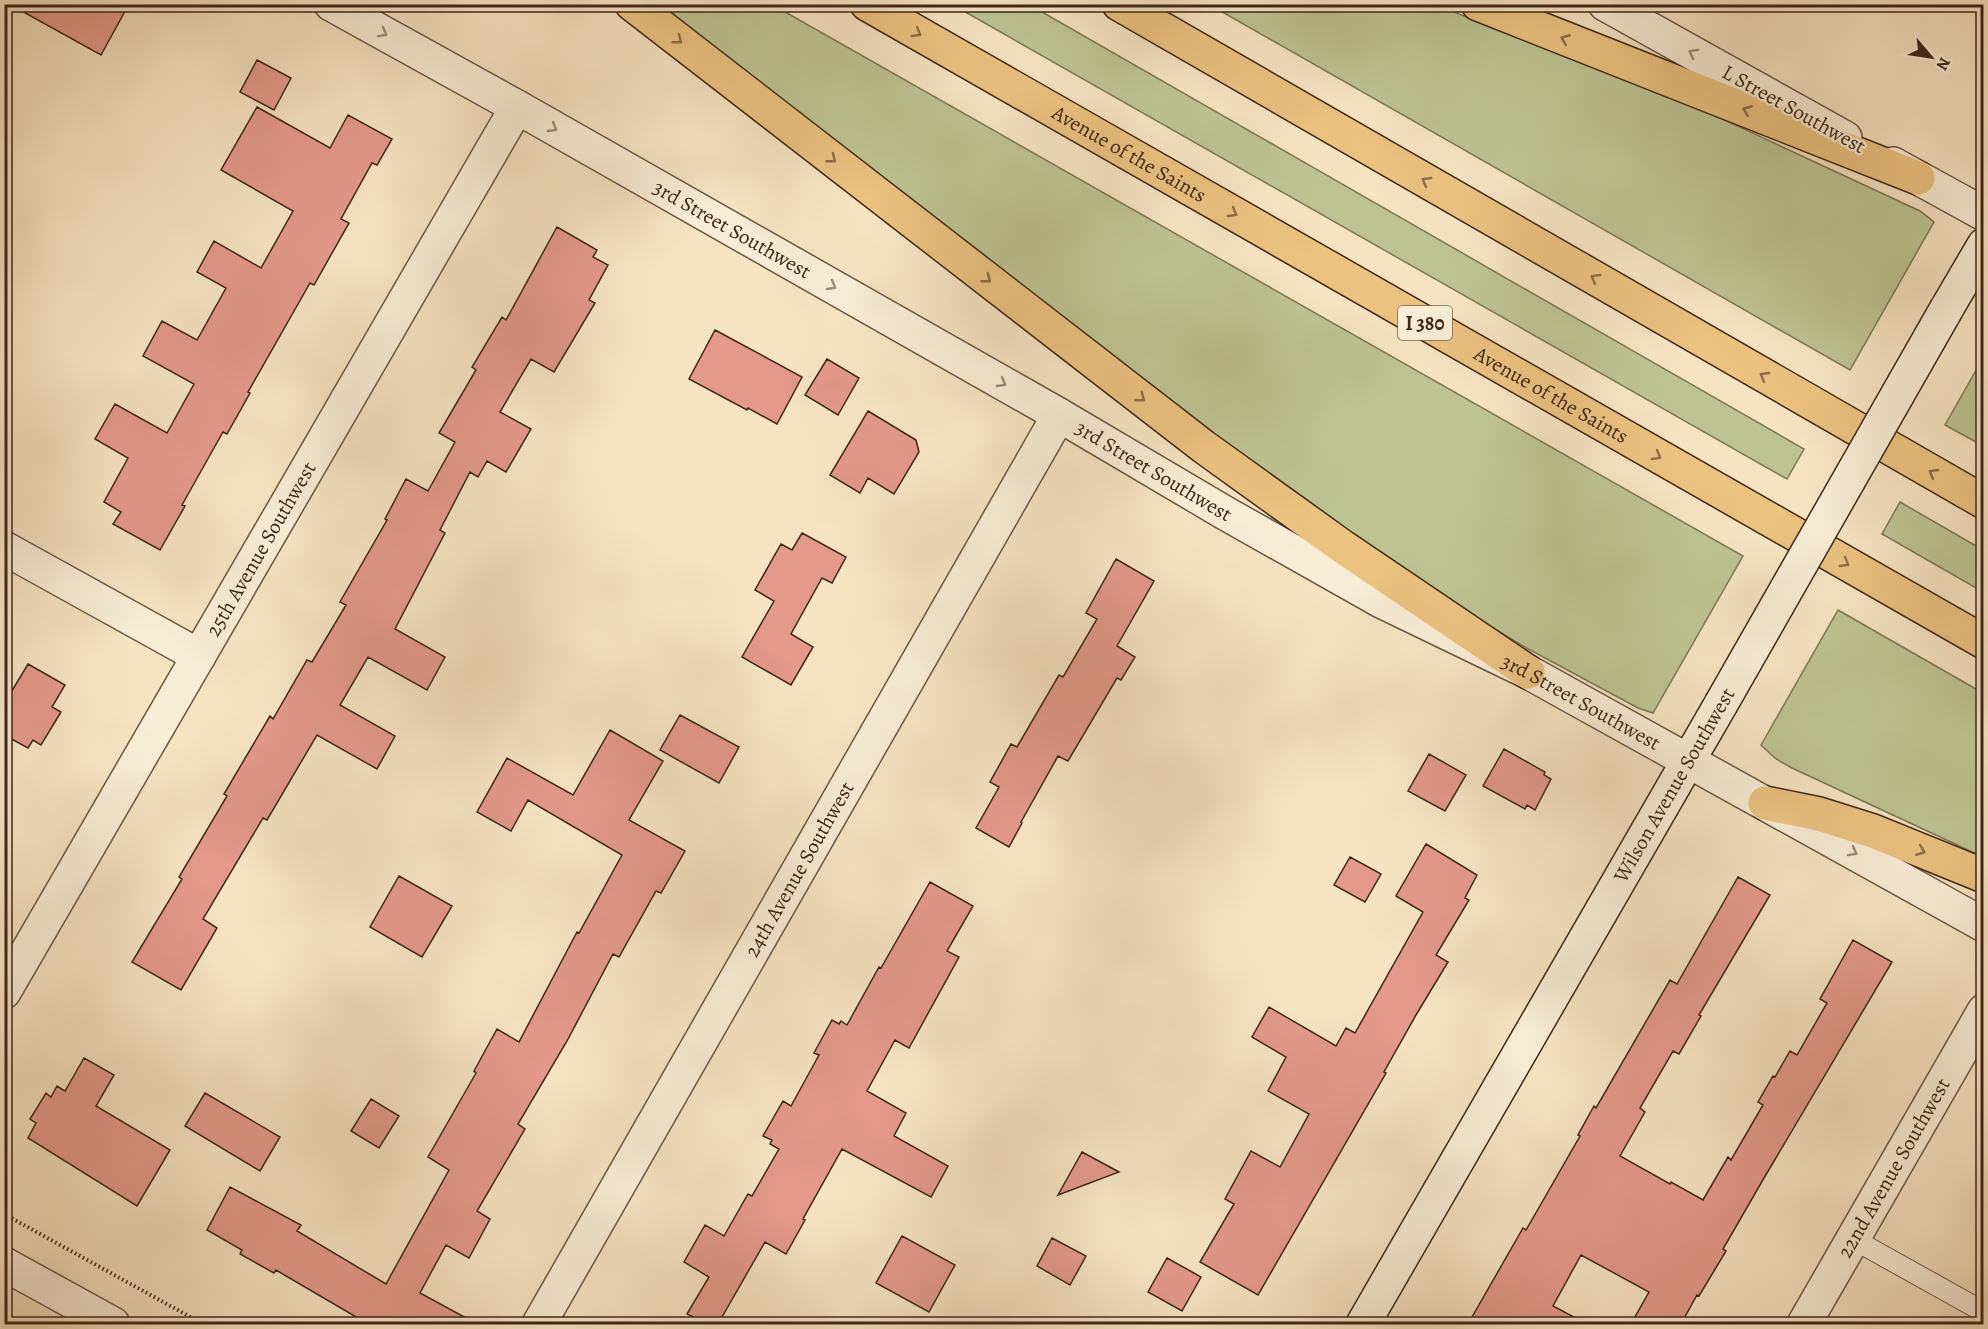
<svg xmlns="http://www.w3.org/2000/svg" width="1988" height="1329" font-family="Alegreya,serif">
	<style>
		.green { fill: #bdc492; stroke: #7e7655; stroke-width: 1.5 }
		.building { fill: #e49989; stroke: #3e2718; stroke-width: 1.5 }
		.lines { fill: none; stroke-linecap: round; stroke-linejoin: round }
		.service-casing { stroke: #6c5642; stroke-width: 22 }
		.minor-casing { stroke: #6c5642; stroke-width: 36 }
		.tertiary-casing { stroke: #6c5642; stroke-width: 36 }
		.secondary-casing { stroke: #3e2718; stroke-width: 36 }
		.motorway-casing { stroke: #3e2718; stroke-width: 36 }
		.path { stroke: #3e2718; stroke-width: 4; stroke-dasharray: 1.5 3; stroke-linecap: butt }
		.service { stroke: #f9edd7; stroke-width: 20 }
		.minor { stroke: #f9edd7; stroke-width: 33 }
		.tertiary { stroke: #f9edd7; stroke-width: 33 }
		.secondary { stroke: #f9edd7; stroke-width: 33 }
		.motorway { stroke: #ebc280; stroke-width: 33 }
		.secondary-bridge-casing { stroke: #3e2718; stroke-width: 36; stroke-linecap: butt }
		.secondary-bridge { stroke: #f9edd7; stroke-width: 33 }
		.oneway { stroke: #9c8a78 }
		.oneway2 { stroke: #8c6d47 }
		.labels { text-anchor: middle; stroke-width: 4.5; stroke-linejoin: round; paint-order: stroke }
		.shield { fill: #f9edd7; stroke: #766251; stroke-width: 1.5 }
		.shield-label { font-size: 20px; font-weight: bold; fill: #3e2718 }
		.street-label { font-size: 21px; fill: #3e2718; stroke: #f9edd7 }
	</style>
	<rect width="100%" height="100%" fill="#f6e4c1"/>
	<filter id="stains"><feTurbulence type="fractalNoise" baseFrequency=".00333" numOctaves="4"/><feColorMatrix values="0 0 0 0 .2 0 0 0 0 .09 0 0 0 0 .02 0 0 0 .5 -.17"/></filter>
	<radialGradient id="worn" r=".72"><stop offset=".6" stop-color="#630" stop-opacity="0"/><stop offset="1" stop-color="#630" stop-opacity=".3"/></radialGradient>
	<!-- green -->
	<path class="green" d="M657,5H773L1743,556L1653,713L1638,708L1521,645L1454,604L1271,480Z
		M953,5H1030L1804,449L1787,479Z
		M1210,5H1436L1699,108L1905,204L1920,211L1934,222L1850,370Z
		M1983,358V446L1945,425Z
		M1900,502L1983,550V592L1882,534Z
		M1838,610L1983,693V857L1792,768L1776,759L1761,745Z"/>
	<!-- building -->
	<path class="building" d="M9,4H108L124,13L101,55Z
		M257,60L291,78L274,110L240,92Z
		M257,107L330,148L348,115L392,139L377,165L372,163L341,219L349,223L314,285L310,283L248,392L250,393L227,434L223,432L214,448L182,505L185,506L160,550L113,524L121,512L104,502L128,458L95,439L115,404L167,433L194,384L143,356L162,321L197,340L226,288L197,272L214,241L261,268L293,211L221,170Z
		M557,227L597,250L593,257L608,265L589,300L595,303L554,372L531,359L500,412L531,429L506,472L487,461L478,477L470,472L440,530L445,533L395,629L445,657L427,690L368,657L340,705L395,736L377,769L317,735L267,820L263,818L203,919L217,928L181,990L132,962L182,879L179,877L227,796L224,794L270,716L273,719L307,660L312,662L346,605L340,602L387,520L385,519L406,479L428,491L455,442L439,433L476,370L472,367L502,317L506,320Z
		M715,330L802,377L777,424L748,408L747,410L689,379Z
		M827,359L859,378L838,415L805,395Z
		M868,411L916,440L919,452L894,494L868,478L860,493L830,475Z
		M802,533L846,557L832,583L822,578L791,634L813,647L791,685L742,657L774,601L755,590L781,544L792,550Z
		M1116,559L1154,581L1117,646L1135,657L1121,680L1117,678L1068,761L1058,756L1021,822L1022,823L1009,847L976,828L999,787L990,782L1011,744L1017,747L1059,675L1063,677L1097,619L1086,613Z
		M28,664L65,685L52,707L61,712L41,745L33,740L28,748L4,735V704Z
		M680,715L739,747L719,783L660,750Z
		M610,730L663,761L629,820L685,851L661,893L656,891L619,957L613,954L567,1041L518,1124L525,1129L477,1211L490,1219L469,1258L446,1245L420,1293L477,1324H368L276,1270L274,1273L240,1254L242,1250L207,1230L230,1187L301,1225L297,1231L386,1284L449,1170L428,1157L476,1073L474,1071L497,1029L519,1042L577,932L579,933L622,855L528,800L511,831L477,812L507,758L573,795Z
		M1504,749L1545,772L1544,775L1551,779L1535,810L1527,805L1525,809L1483,786Z
		M1429,754L1466,775L1445,811L1408,791Z
		M1426,844L1477,875L1465,898L1469,900L1436,955L1448,962L1416,1015L1384,1072L1386,1073L1258,1295L1200,1262L1234,1204L1225,1199L1251,1151L1280,1167L1309,1114L1268,1091L1286,1057L1252,1037L1269,1007L1336,1046L1346,1028L1355,1033L1423,912L1396,896Z
		M1350,857L1381,874L1365,902L1334,885Z
		M399,876L452,906L422,957L370,927Z
		M1738,877L1770,895L1699,1015L1701,1016L1679,1054L1673,1051L1640,1108L1645,1112L1620,1156L1670,1184L1671,1182L1703,1200L1728,1157L1731,1160L1763,1105L1758,1102L1773,1076L1775,1077L1790,1051L1797,1055L1827,1003L1820,999L1853,940L1892,962L1764,1178L1723,1249L1726,1251L1699,1296L1697,1295L1681,1324H1631L1649,1292L1581,1255L1553,1306L1587,1324H1468L1523,1228L1526,1230L1580,1136L1578,1135L1594,1106L1596,1108L1670,980L1677,984Z
		M930,882L973,906L947,951L959,957L909,1048L895,1040L867,1091L906,1113L894,1136L948,1166L931,1197L842,1149L803,1219L805,1220L786,1254L765,1242L718,1324H707L687,1314L709,1277L684,1262L705,1225L724,1236L748,1194L752,1196L779,1149L770,1144L772,1140L763,1136L783,1101L791,1106L819,1055L814,1053L832,1020L839,1024L841,1021L847,1025L879,967L881,968Z
		M84,1058L114,1075L96,1106L170,1150L137,1206L28,1138L36,1123L30,1119L46,1093L51,1097L57,1086L65,1091Z
		M205,1093L280,1137L260,1171L185,1126Z
		M371,1099L399,1116L379,1148L351,1131Z
		M1082,1152L1119,1172L1058,1195Z
		M902,1236L955,1265L929,1312L876,1283Z
		M1052,1238L1086,1256L1070,1285L1037,1266Z
		M1167,1258L1201,1277L1182,1311L1148,1292Z"/>
	<g class="lines">
		<defs>
			<path id="service" d="M1853,1239L1984,1312"/>
			<g id="minor">
				<path d="M4,548L199,656"/>
				<path id="s1" d="M4,992L517,107"/>
				<path id="s2" d="M539,1324L1059,415"/>
				<path id="s3" d="M1804,1324L1984,1011"/>
			</g>
			<g id="tertiary">
				<path id="s4" d="M331,4L517,107L1059,415L1225,513L1381,601L1528,672L1984,925"/>
				<path d="M1605,4L1845,138"/>
				<path d="M1893,164L1984,214"/>
				<path d="M4,1264L113,1324"/>
			</g>
			<path id="secondary" d="M1947,308L1984,245
				M1363,1324L1721,704"/>
			<g id="motorway">
				<path d="M632,4L1204,447L1343,547L1528,672"/>
				<path id="s5" d="M867,4L1984,642"/>
				<path d="M1119,4L1984,502"/>
				<path d="M1478,4L1918,178"/>
				<path d="M1765,803L1819,814L1873,831L1984,876"/>
			</g>
		</defs>
		<!-- service casing -->
		<use href="#service" class="service-casing"/>
		<!-- minor casing -->
		<use href="#minor" class="minor-casing"/>
		<!-- tertiary casing -->
		<use href="#tertiary" class="tertiary-casing"/>
		<!-- secondary casing -->
		<use href="#secondary" class="secondary-casing"/>
		<!-- motorway casing -->
		<use href="#motorway" class="motorway-casing"/>
		<!-- path -->
		<path class="path" d="M4,1214L203,1324
			M4,1315L19,1324
			M4,1324H10"/>
		<!-- service -->
		<use href="#service" class="service"/>
		<!-- minor -->
		<use href="#minor" class="minor"/>
		<!-- tertiary -->
		<use href="#tertiary" class="tertiary"/>
		<!-- secondary -->
		<use href="#secondary" class="secondary"/>
		<!-- motorway -->
		<use href="#motorway" class="motorway"/>
		<defs>
			<path id="secondary-bridge" d="M1721,704L1947,308"/>
		</defs>
		<!-- secondary-bridge casing -->
		<use href="#secondary-bridge" class="secondary-bridge-casing"/>
		<!-- secondary-bridge -->
		<use href="#secondary-bridge" class="secondary-bridge"/>
	</g>
	<!-- one-way arrows -->
	<defs><path id="oneway-chevron" d="M-2-3.5L2.5 0L-2 3.5" fill="none" stroke-width="1.6" stroke-linecap="round" stroke-linejoin="round" transform="scale(1.5)"/></defs>
	<g class="oneway">
		<use href="#oneway-chevron" transform="translate(383 33) rotate(29)"/>
		<use href="#oneway-chevron" transform="translate(1693 53) rotate(-151)"/>
		<use href="#oneway-chevron" transform="translate(553 128) rotate(30)"/>
		<use href="#oneway-chevron" transform="translate(832 286) rotate(30)"/>
		<use href="#oneway-chevron" transform="translate(1002 383) rotate(30)"/>
		<use href="#oneway-chevron" transform="translate(1853 852) rotate(29)"/>
	</g>
	<g class="oneway2">
		<use href="#oneway-chevron" transform="translate(917 33) rotate(30)"/>
		<use href="#oneway-chevron" transform="translate(1565 39) rotate(-158)"/>
		<use href="#oneway-chevron" transform="translate(678 40) rotate(38)"/>
		<use href="#oneway-chevron" transform="translate(1747 110) rotate(-158)"/>
		<use href="#oneway-chevron" transform="translate(832 159) rotate(38)"/>
		<use href="#oneway-chevron" transform="translate(1426 181) rotate(-150)"/>
		<use href="#oneway-chevron" transform="translate(1233 213) rotate(30)"/>
		<use href="#oneway-chevron" transform="translate(1595 278) rotate(-150)"/>
		<use href="#oneway-chevron" transform="translate(987 279) rotate(38)"/>
		<use href="#oneway-chevron" transform="translate(1764 376) rotate(-150)"/>
		<use href="#oneway-chevron" transform="translate(1141 398) rotate(38)"/>
		<use href="#oneway-chevron" transform="translate(1657 456) rotate(30)"/>
		<use href="#oneway-chevron" transform="translate(1933 473) rotate(-150)"/>
		<use href="#oneway-chevron" transform="translate(1845 563) rotate(30)"/>
		<use href="#oneway-chevron" transform="translate(1921 851) rotate(22)"/>
	</g>
	<g class="labels">
		<!-- shield labels -->
		<rect class="shield" x="1398" y="306" width="54" height="34" rx="4.5"/>
		<g class="shield-label">
			<text x="1425" y="330">I 380</text>
		</g>
		<!-- street labels -->
		<g class="street-label">
			<text transform="translate(1794 109) rotate(29)" y="7">L Street Southwest</text>
			<text dy="7" stroke="none"><textPath href="#s5" startOffset="302">Avenue of the Saints</textPath></text>
			<text dy="7" stroke="none"><textPath href="#s4" startOffset="460">3rd Street Southwest</textPath></text>
			<text dy="7" stroke="none"><textPath href="#s5" startOffset="788">Avenue of the Saints</textPath></text>
			<text dy="7" stroke="none"><textPath href="#s4" startOffset="946">3rd Street Southwest</textPath></text>
			<text dy="7" stroke="none"><textPath href="#s1" startOffset="512">25th Avenue Southwest</textPath></text>
			<text dy="7" stroke="none"><textPath href="#s4" startOffset="1432">3rd Street Southwest</textPath></text>
			<text transform="translate(1674 785) rotate(-60)" y="7">Wilson Avenue Southwest</text>
			<text dy="7" stroke="none"><textPath href="#s2" startOffset="524">24th Avenue Southwest</textPath></text>
			<text dy="7" stroke="none"><textPath href="#s3" startOffset="180">22nd Avenue Southwest</textPath></text>
		</g>
	</g>
	<!-- margin -->
	<rect width="1988" height="1329" fill="none" stroke="#f6e4c1" stroke-width="24"/>
	<rect x="6" y="6" width="1976" height="1317" fill="none" stroke="#3e2718" stroke-width="3"/>
	<rect x="12" y="12" width="1964" height="1305" fill="none" stroke="#3e2718" stroke-width="1.5"/>
	<!-- north arrow -->
	<g transform="translate(1931 57) rotate(119)" stroke="#f9edd7" stroke-width="4.5" paint-order="stroke">
	<path d="M0-4.5L10 22L0 15L-10 22Z" fill="#3e2718"/>
	<text y="-9" font-size="16" font-weight="bold" text-anchor="middle" fill="#3e2718">N</text>
	</g>
	<rect width="100%" height="100%" filter="url(#stains)"/>
	<rect width="100%" height="100%" fill="url(#worn)"/>
</svg>
